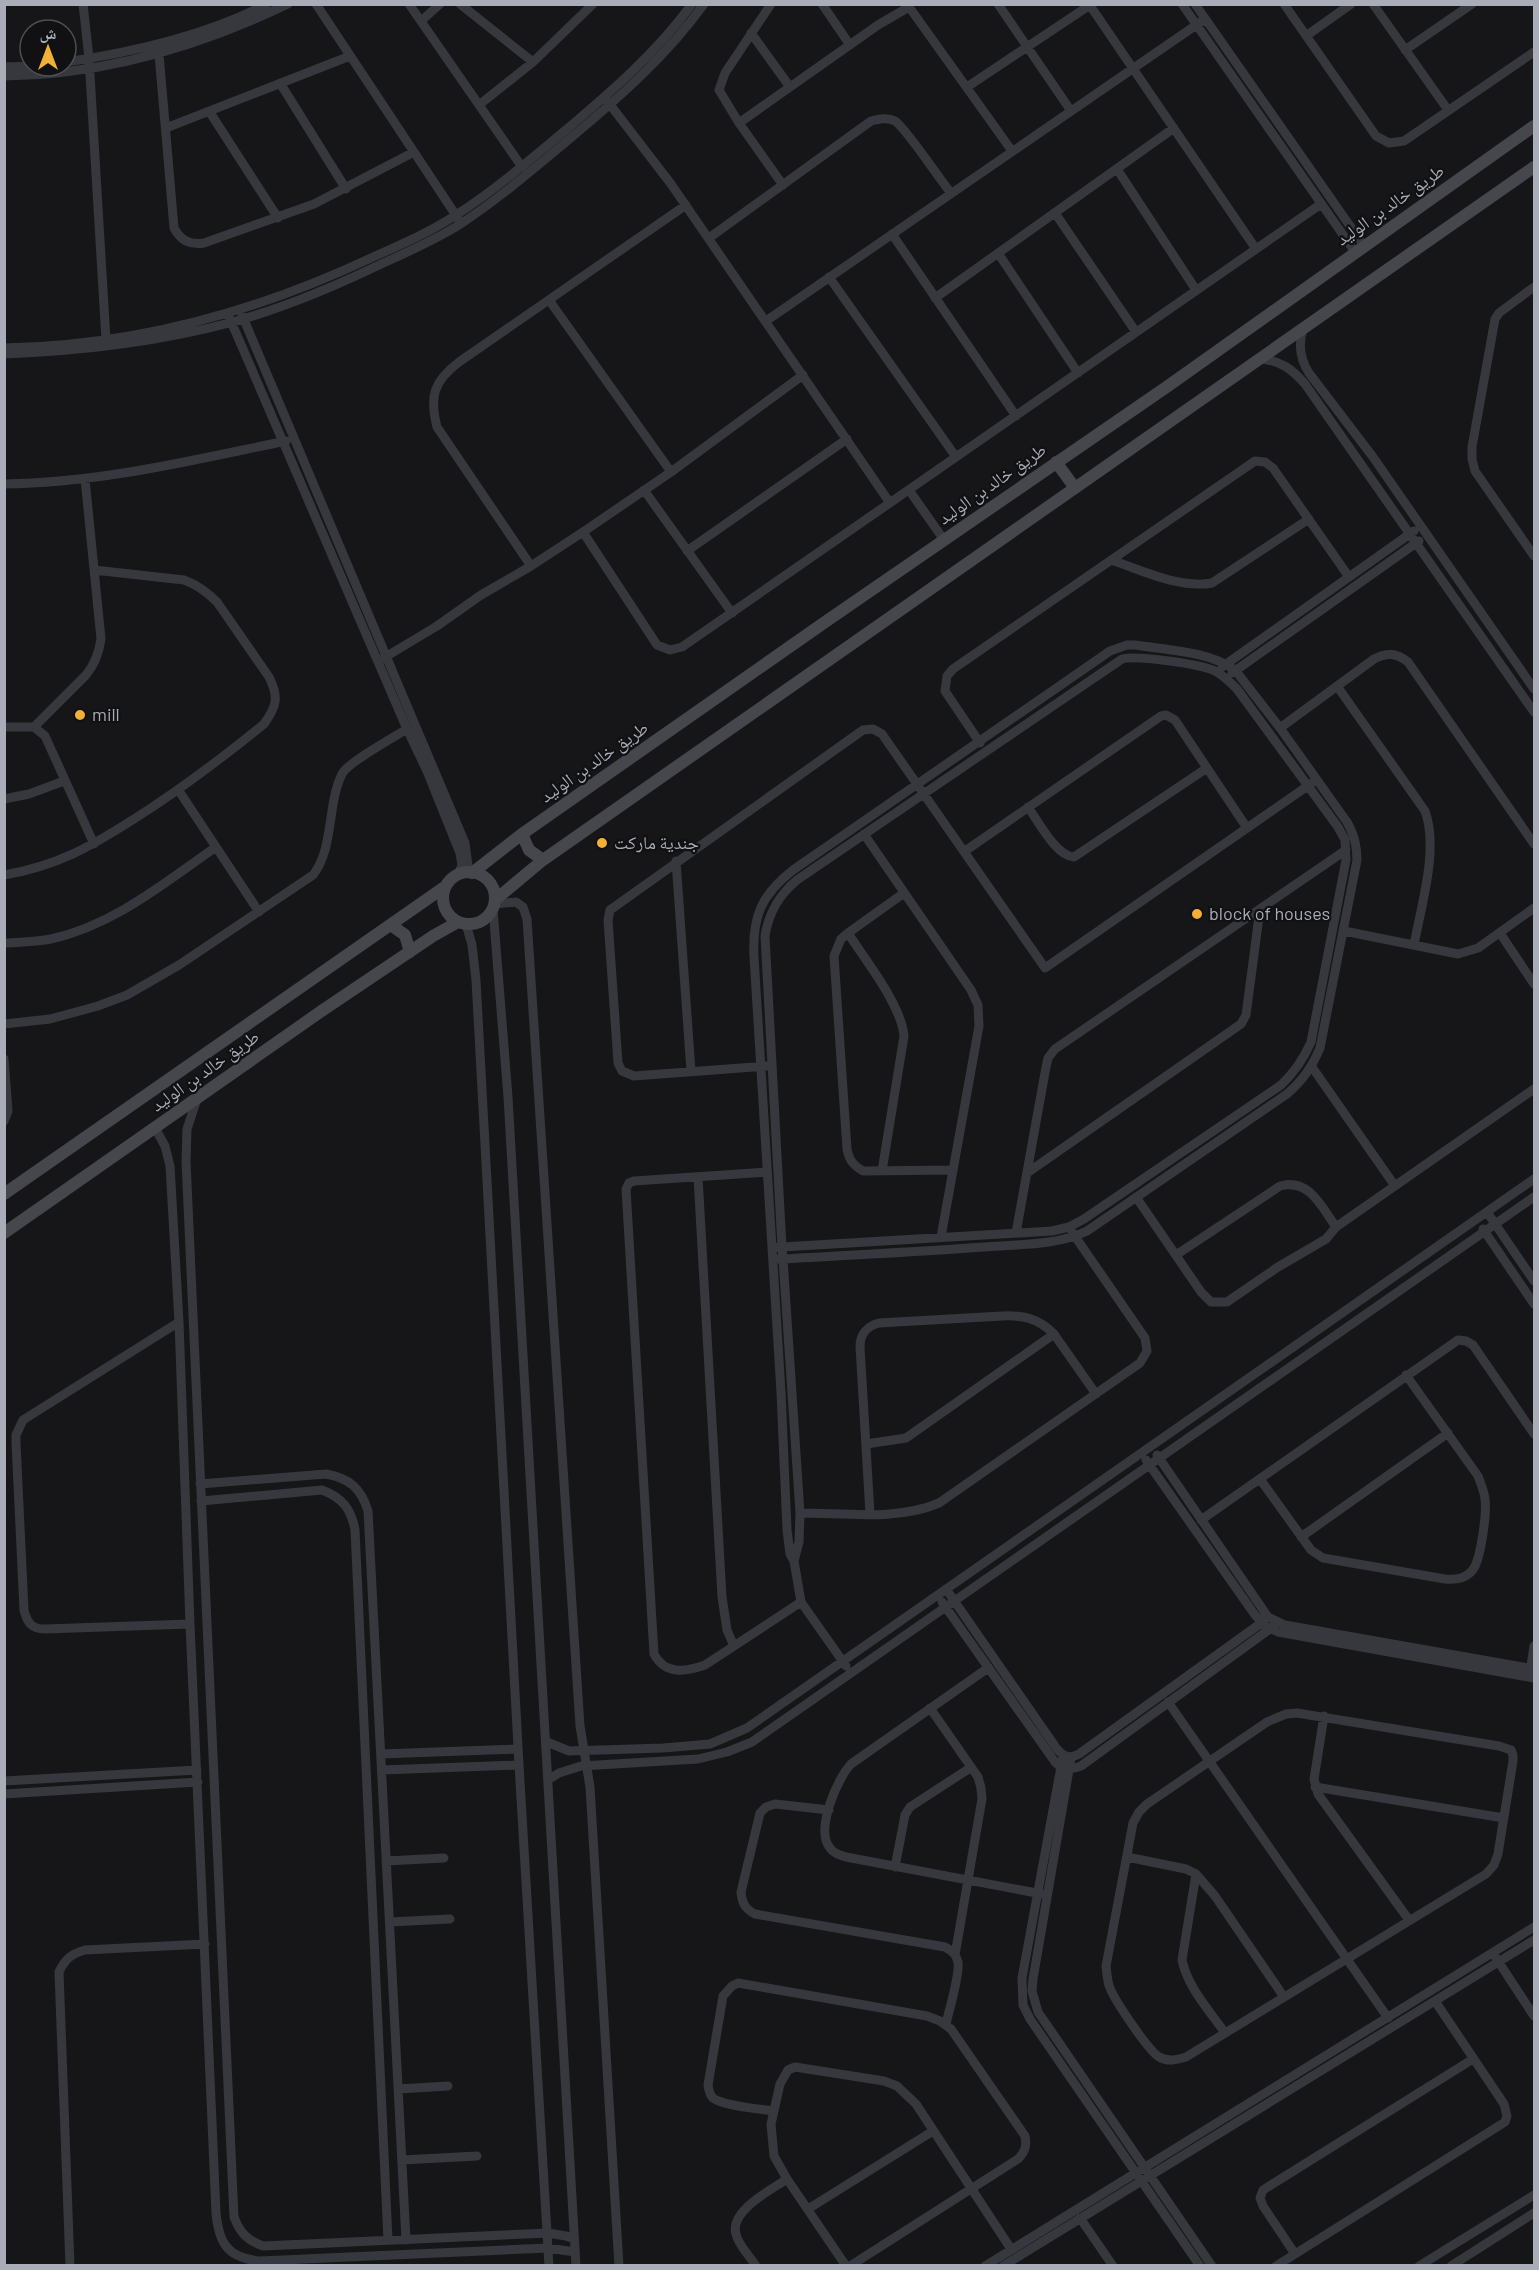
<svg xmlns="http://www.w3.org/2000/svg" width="1539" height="2270" font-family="Barlow,'Noto Naskh Arabic',sans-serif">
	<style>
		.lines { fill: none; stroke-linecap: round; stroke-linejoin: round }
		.street { stroke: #37383d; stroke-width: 9 }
		.secondary { stroke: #45474d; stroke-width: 12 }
		.poi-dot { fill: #f2b134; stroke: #111113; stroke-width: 2 }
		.labels { text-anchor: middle; stroke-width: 4.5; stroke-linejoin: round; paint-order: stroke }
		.street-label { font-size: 18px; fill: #a8adb8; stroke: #111113 }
		.poi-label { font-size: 18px; fill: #a8adb8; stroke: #111113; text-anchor: start }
	</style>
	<rect width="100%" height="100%" fill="#161618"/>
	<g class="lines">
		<!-- street -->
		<path class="street" d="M83,4L89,58L106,340
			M316,4L459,220
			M409,4L522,167
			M460,4L533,62
			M771,4L725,73L719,90L739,123L783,185
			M822,4L850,45
			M907,4L1012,151
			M998,4L1071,111
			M1089,4L1256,249
			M1182,4L1355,252
			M1195,4L1364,246
			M1284,4L1376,136L1389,143L1404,141L1534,52
			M1373,4L1448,110
			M421,21L440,4
			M751,33L790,87
			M1306,36L1351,4
			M1405,50L1472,4
			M159,54L174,228C181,241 190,245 204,243L314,204L414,152
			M66,62C134,52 205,36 267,4
			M4,67L35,66
			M4,76C102,75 200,46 288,4
			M280,83L346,189
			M967,87L1090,5
			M608,102L671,184L890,503
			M479,105L533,62L593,4
			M209,111L278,218
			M739,123L878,25L909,7
			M166,128L350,56
			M1117,169L1196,290
			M1055,213L1136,332
			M892,234L1016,416
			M709,238L871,121C879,119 887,117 895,121C906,128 940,180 951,193
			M998,253L1078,373
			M829,277L956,457
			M1534,287L1499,313L1495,319L1472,447V459L1475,471L1534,556
			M935,298L1174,128
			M549,300L671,472
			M242,315L465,843L469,873
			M230,319L407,729L427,771L460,853L462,865L458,875
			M766,321L1205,19
			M1303,329C1298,345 1300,359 1309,373L1373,457L1534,689
			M4,348C132,346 256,312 371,258C400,245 430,232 456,215C495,190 531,159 567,129C612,91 657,52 692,4
			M4,354C82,351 159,342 233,322C283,308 331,288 377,266C405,253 436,240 462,223C501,197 537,166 573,136C621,96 667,55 704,4
			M1259,359C1280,360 1292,369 1305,384L1534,712
			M4,484C100,483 193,460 286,441
			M644,490L732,613
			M909,490L944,540
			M583,532L657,645L670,650L682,647L1321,204
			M687,551L847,439
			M1111,560C1142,570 1179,589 1212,583L1309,519
			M531,566L437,427C429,396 434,381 459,362L686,205
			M382,659L437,626L481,595L531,566L583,532L671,472L803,375
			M1222,667L1414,531
			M1232,673L1419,541
			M1337,686L1425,811C1439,849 1421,906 1414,945
			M4,727H34L45,736L94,844
			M34,727L86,675C95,664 99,653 101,639L85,479
			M1280,728L1374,659C1387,652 1397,653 1408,662L1534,844
			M980,743L945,691L947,676L953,669L1255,461L1265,462L1273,468L1349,577
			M179,791L259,912
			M4,799L29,794L64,781
			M1028,807C1038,821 1056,856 1074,857L1207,768
			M864,834L971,990L978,1005L979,1026L941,1237
			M965,851L1161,716L1166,715L1175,720L1247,828
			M676,861L691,1071
			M4,875C57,866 90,847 134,819C180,790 222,758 264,724C277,706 279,697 269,677L217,602C207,592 198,585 184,580L94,570
			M904,893L848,933L841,939L834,956L847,1149C849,1160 853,1165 863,1171L953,1170
			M495,904L516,902L523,907L527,919L580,1726L590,1787L619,2266
			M493,909L508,1097L576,2266
			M466,924L472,945L476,980L519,1765L549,2266
			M1344,931L1458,954L1478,948L1534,908
			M848,933C865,960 901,1004 904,1036L882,1171
			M1500,933L1534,984
			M4,943C20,942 36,942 51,939C114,925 164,883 216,847
			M4,1024L50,1019L98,1006L127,995L179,965L313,875C334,849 327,804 342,774C347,763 394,737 407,729
			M4,1059L8,1111L4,1121
			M766,1066L634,1076L622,1071L618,1063L608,920L610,910L863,730L873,729L882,734L1045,968L1312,783
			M1312,1067L1395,1186
			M197,1099L187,1129L186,1161L234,2217C240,2233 247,2240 263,2246L548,2233L566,2236L574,2239
			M155,1128L165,1146L170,1166L179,1322L190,1624L216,2213C219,2244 228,2258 260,2261L548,2248L575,2252
			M767,1172L634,1181L629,1183L626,1189L654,1654C665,1675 685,1672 705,1665L801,1602
			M1027,1173L1241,1024L1246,1015L1260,909
			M698,1177L722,1597L727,1630L734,1646
			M1136,1197L1201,1292L1211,1302H1227L1278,1267L1326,1239L1336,1227L1534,1089
			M1487,1212L1534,1281
			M1483,1229L1534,1304
			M1016,1233L1046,1067L1048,1058L1055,1049L1346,850
			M772,1248L782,1247L1052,1231L1069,1227L1084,1219L1281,1085C1295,1072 1303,1060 1311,1042L1346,860L1345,840L1338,827L1237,689C1230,682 1223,675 1215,671C1200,664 1137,655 1122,659L797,880C779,895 769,912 765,936L782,1247L783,1259L800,1513L799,1542L794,1561L790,1554L787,1530L781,1392L754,957C752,917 761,895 793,870L1110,651L1127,645H1135C1168,650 1208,651 1235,670L1280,728L1347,822C1354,835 1357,845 1357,860L1320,1048C1312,1067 1303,1080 1287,1094L1087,1231C1056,1246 1019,1244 984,1247C917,1252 850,1255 783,1259H773
			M1176,1255L1280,1186C1309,1178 1321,1206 1336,1227
			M179,1322L23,1420L16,1435V1443L24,1610C27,1623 32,1629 45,1629L190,1624
			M866,1444L906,1438L1054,1334
			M1157,1455L1268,1617L1285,1625L1534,1669
			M1146,1460L1255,1615L1265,1626L1278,1632L1534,1678
			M1260,1479L1311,1550L1323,1558L1445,1579C1456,1580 1467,1579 1474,1568C1481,1556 1487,1513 1485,1499C1484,1491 1481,1484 1478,1476L1406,1375
			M200,1484L326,1474C349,1478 361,1488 368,1511L406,2240
			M201,1501L322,1490C343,1498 351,1509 355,1530L388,2240
			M800,1513C845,1513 897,1521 939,1503L1140,1363L1147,1351L1145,1338L1072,1232
			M870,1514L860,1347C860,1335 867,1326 879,1323L1002,1316C1023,1315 1038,1318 1054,1334L1096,1394
			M1201,1520L1458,1340L1466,1341L1473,1345L1534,1434
			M1301,1537L1448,1433
			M794,1561L801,1602L846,1666
			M946,1589L1057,1749C1064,1757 1069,1759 1079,1754L1264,1621
			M942,1602L1055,1762C1064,1771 1069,1770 1081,1766L1274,1626
			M988,1668L851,1764C837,1779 815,1830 830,1848C834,1854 840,1855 846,1857L1042,1894
			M1530,1673L1534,1646
			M1168,1702L1388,2018
			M930,1708L978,1777L981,1788L982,1799L955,1955
			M1297,1713L1499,1746L1511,1750L1513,1755V1761L1498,1854L1494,1865L1486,1874L1186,2057C1176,2060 1168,2062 1159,2057C1148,2050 1115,2001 1110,1988C1107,1981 1107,1973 1106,1966L1133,1823L1139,1812L1147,1804L1267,1722L1286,1714Z
			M1324,1716L1314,1779L1318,1794L1409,1920
			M547,1742L569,1751L663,1748L710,1744L747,1728L1534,1179
			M381,1754L518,1749
			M1063,1756L1022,1978L1023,2005L1030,2019L1200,2266
			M1071,1758L1033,1979L1032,1991L1038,2012L1212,2266
			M382,1770L519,1765
			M548,1780L559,1773L581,1766L698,1759L727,1752L752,1742L1534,1197
			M4,1781L197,1770
			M1315,1787L1504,1818
			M4,1794L198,1782
			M829,1810L775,1804L766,1807L760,1813L741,1892C742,1903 745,1909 755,1914L945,1947C952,1951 956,1954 958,1962C960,1975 949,2010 946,2024
			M1127,1857L1186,1869L1196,1874L1215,1896L1284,1997
			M386,1861L444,1858
			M895,1867L905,1815L910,1807L970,1768
			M1196,1874L1182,1960C1188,1988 1209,2010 1225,2033
			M390,1922L450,1919
			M1496,1958L1534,2016
			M398,2089L448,2086
			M774,2111C760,2109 723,2106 713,2098C709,2094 709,2090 708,2085L723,1996L732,1986L738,1983L927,2016L940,2021L951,2029L1025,2136C1027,2146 1025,2152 1018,2159L850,2266
			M402,2160L477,2156
			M808,2209L933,2131
			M1080,2218L1113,2266
			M1295,2254L1263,2206L1260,2198L1263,2190L1473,2059
			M70,2266L59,1972C65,1959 71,1954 85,1950L205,1944
			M756,2266C750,2256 738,2245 736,2234C729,2211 771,2190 787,2179
			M846,2266L787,2179L774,2156L771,2124L780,2084L788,2070L795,2067L884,2081L897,2086L916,2104L1011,2249
			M985,2266L1534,1927
			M1003,2266L1534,1940
			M1276,2266L1505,2122L1507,2116L1504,2104L1435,2001
			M1419,2266L1534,2195
			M1451,2266L1534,2213"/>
		<!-- secondary -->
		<path class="secondary" d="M1056,462L1075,488
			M522,834L529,850L543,860
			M443 898a26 26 0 1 1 52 0a26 26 0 1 1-52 0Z
			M472,873L522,834L828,620L1168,386L1534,126
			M495,900L543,860L1534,167
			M391,925L405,935L410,952
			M4,1194L446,886
			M4,1233L323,1010L433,936L458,922"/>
	</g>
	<!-- markers -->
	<g class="poi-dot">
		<circle cx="80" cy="715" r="6"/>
		<circle cx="602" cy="843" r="6"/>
		<circle cx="1197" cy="914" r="6"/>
	</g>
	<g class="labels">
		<!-- street labels -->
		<g class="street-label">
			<text transform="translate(1390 205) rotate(-35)" y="6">طريق خالد بن الوليد</text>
			<text transform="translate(992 484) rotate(-35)" y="6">طريق خالد بن الوليد</text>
			<text transform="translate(594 762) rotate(-35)" y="6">طريق خالد بن الوليد</text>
			<text transform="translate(205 1071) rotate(-35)" y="6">طريق خالد بن الوليد</text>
		</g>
		<!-- poi labels -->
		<g class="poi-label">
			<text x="92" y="721">mill</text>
			<text x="614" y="849">جندية ماركت</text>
			<text x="1209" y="920">block of houses</text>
		</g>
	</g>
	<!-- border -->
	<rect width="1539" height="2270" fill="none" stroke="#a8adb8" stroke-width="12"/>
	<!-- north arrow -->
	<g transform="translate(48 48)"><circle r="28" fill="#111113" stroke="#4d4f55" stroke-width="1.5"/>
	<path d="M0-4.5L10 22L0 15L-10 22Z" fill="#f2b134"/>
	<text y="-9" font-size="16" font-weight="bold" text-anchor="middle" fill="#a8adb8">ش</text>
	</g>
</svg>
